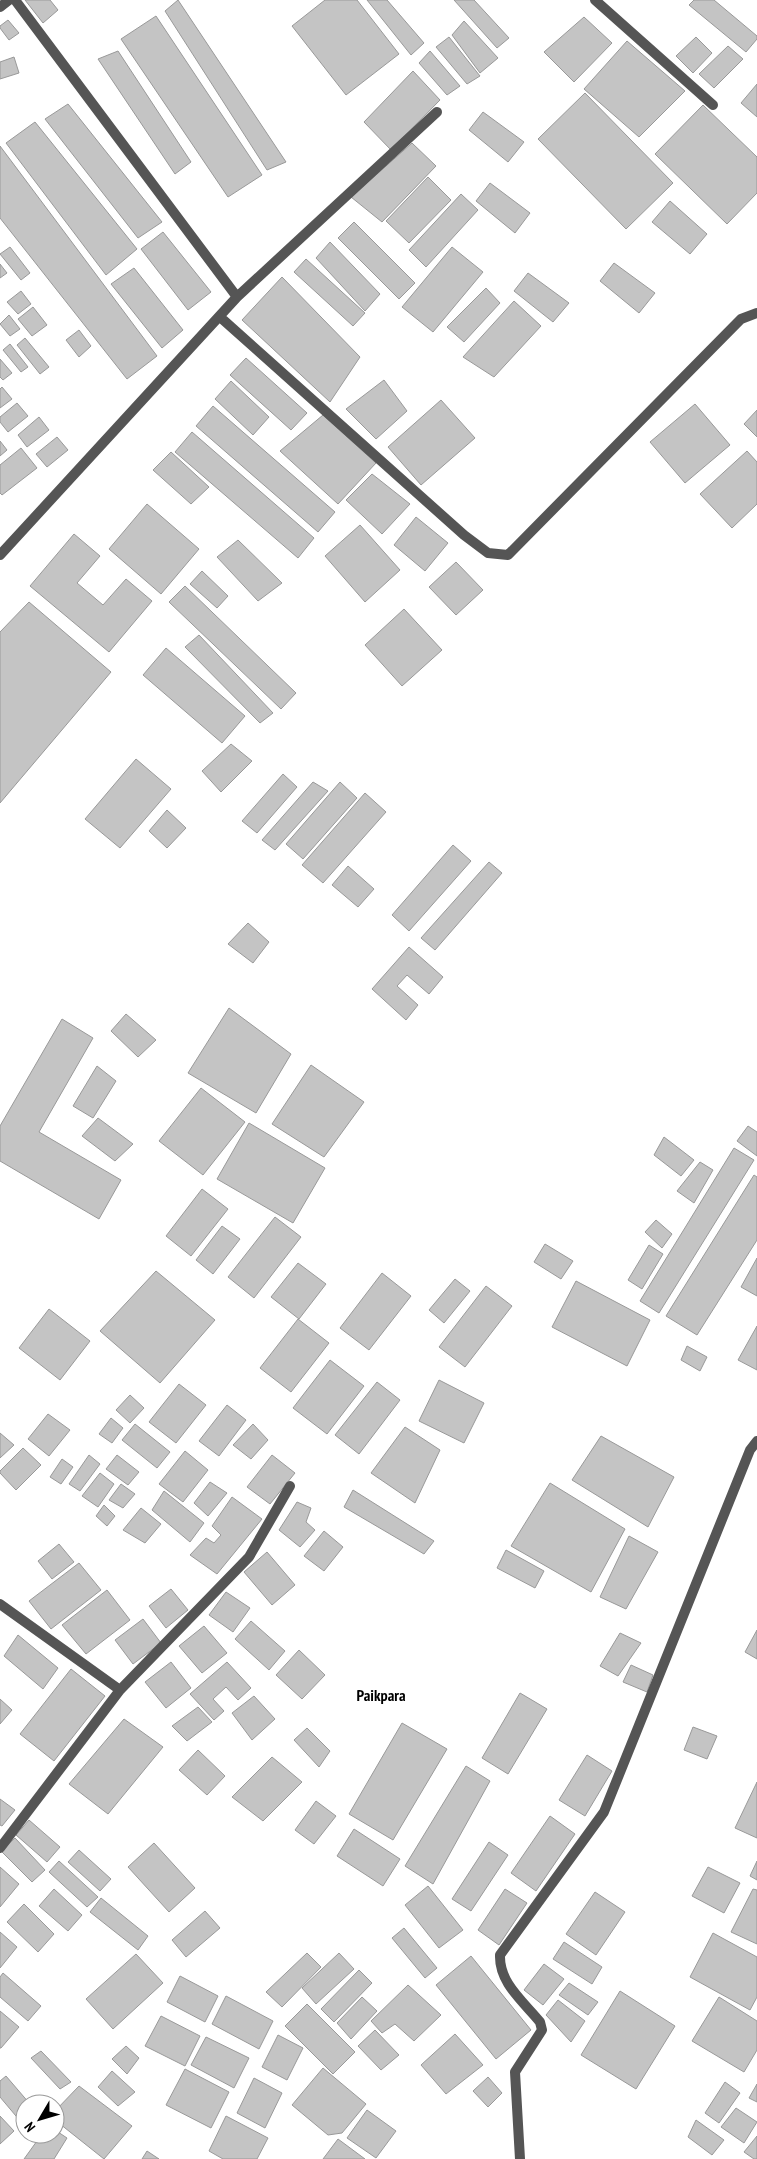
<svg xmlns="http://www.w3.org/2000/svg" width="757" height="2159" font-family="'PT Sans Narrow',sans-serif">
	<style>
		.building { fill: #c4c4c4; stroke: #999 }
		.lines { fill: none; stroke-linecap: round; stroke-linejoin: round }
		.street { stroke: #555; stroke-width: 10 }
		.labels { text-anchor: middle; stroke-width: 4.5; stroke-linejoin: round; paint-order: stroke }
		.neighbourhood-label { font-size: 16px; font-weight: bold; fill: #000; stroke: #fff }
	</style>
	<rect width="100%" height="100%" fill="#fff"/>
	<!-- building -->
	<path class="building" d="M25,0H50L58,10L43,23Z
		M178,0L286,162L267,170L165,11Z
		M325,0H357L399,54L346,95L292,26Z
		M367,0H387L424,43L411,55Z
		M454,0H474L509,38L497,48Z
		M694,0H714L757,36V39L746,52L689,5Z
		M156,16L262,175L228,197L121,39Z
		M584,17L612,43L574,82L544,52Z
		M8,20L19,33L9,40L0,28V26Z
		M464,21L498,58L480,73L452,35Z
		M449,37L480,76L467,84L436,47Z
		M696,37L712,53L693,73L676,56Z
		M627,41L685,91L639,137L584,89Z
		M728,46L743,59L714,88L699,74Z
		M118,51L191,162L175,174L98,59Z
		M430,51L460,86L447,95L419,63Z
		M14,57L19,73L0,79V62Z
		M413,71L440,100L391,150L364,122Z
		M757,84V117L741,103Z
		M585,93L673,183L626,229L538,139Z
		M68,104L162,222L138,238L45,119Z
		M703,105L757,157V193L727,224L655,154Z
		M483,112L524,142L508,162L469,130Z
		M35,122L137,249L106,275L6,143Z
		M412,143L436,166L382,222L351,197Z
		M0,146L157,356L127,379L0,218Z
		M428,177L451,200L409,243L386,221Z
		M490,183L530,213L515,233L476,201Z
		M461,194L478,210L426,267L409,250Z
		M670,201L707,234L690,254L652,222Z
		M354,222L415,283L399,299L338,238Z
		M163,232L211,292L188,310L141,249Z
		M330,242L380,294L365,311L316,258Z
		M10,247L30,273L21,280L0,254Z
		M452,247L483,272L433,332L402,307Z
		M306,259L365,313L353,326L294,272Z
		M614,263L655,293L639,313L600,281Z
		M0,264L7,273L0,278Z
		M134,268L183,330L162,348L111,284Z
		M528,273L569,303L553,322L514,291Z
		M282,277L360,357L330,402L242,320Z
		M486,288L500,303L464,342L447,327Z
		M21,291L31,304L18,314L7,302Z
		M514,301L541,326L494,377L463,357Z
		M33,307L47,325L32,336L18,319Z
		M9,315L20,329L10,336L0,324Z
		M79,330L91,346L79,357L66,340Z
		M25,338L49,367L40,374L17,345Z
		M10,344L28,367L21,372L3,350Z
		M246,358L307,413L291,430L230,375Z
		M0,359L12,373L3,380L0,377Z
		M384,380L407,411L376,439L346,409Z
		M231,381L269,417L253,435L215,399Z
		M2,387L12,399L0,408V389Z
		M441,400L475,438L421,485L388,447Z
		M17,403L28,416L8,432L0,422V417Z
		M695,404L730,445L685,483L650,442Z
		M213,406L335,512L318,532L196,426Z
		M757,410V437L744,424Z
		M323,415L376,463L338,504L280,451Z
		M39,417L49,430L27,447L18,435Z
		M192,432L314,538L298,558L175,452Z
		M57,437L68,450L47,467L36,454Z
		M0,441L7,450L0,456Z
		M21,448L37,468L2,495L0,493V465Z
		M747,451L757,462V504L732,528L700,494Z
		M171,452L209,487L191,504L153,470Z
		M372,474L410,504L382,534L346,500Z
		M147,504L199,549L161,594L109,549Z
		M416,517L448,543L425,571L394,545Z
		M360,525L400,570L365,602L325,556Z
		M74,534L100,556L77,583L103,605L126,579L152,601L109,652L30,586Z
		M238,540L282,583L258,601L217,557Z
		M456,562L483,590L456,615L429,587Z
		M202,571L228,596L217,608L190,584Z
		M185,586L296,693L281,709L169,602Z
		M29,602L111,672L0,803V632Z
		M404,609L442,650L402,686L365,645Z
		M199,635L273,713L260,723L185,647Z
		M166,648L245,716L222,743L143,675Z
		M231,744L252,761L221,792L202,771Z
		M136,759L171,789L120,848L85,819Z
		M283,774L297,787L257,833L242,821Z
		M313,782L328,791L275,850L262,840Z
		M340,782L357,798L303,859L286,844Z
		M365,793L386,812L323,883L302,865Z
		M167,810L186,828L167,848L149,831Z
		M453,845L471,861L409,931L392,915Z
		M489,862L502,873L435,950L421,938Z
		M348,866L374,889L358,907L332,885Z
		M248,923L269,942L253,963L228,944Z
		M409,947L443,977L429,994L407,975L397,986L418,1005L406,1020L372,989Z
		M229,1008L291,1054L256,1113L188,1073Z
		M126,1014L156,1040L138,1057L111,1031Z
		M62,1019L93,1038L39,1132L121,1180L99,1219L0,1161V1126Z
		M311,1065L364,1102L324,1157L272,1124Z
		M97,1066L116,1081L93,1118L73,1106Z
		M201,1088L245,1122L203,1175L159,1141Z
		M98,1118L133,1144L115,1161L82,1136Z
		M249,1123L325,1168L293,1223L217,1179Z
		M748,1126L757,1132V1156L737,1141Z
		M664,1137L694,1160L681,1176L654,1155Z
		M734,1148L754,1160L659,1313L640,1301Z
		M700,1162L713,1170L694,1203L677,1191Z
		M754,1175L757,1177V1240L697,1335L666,1316Z
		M202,1189L228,1209L191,1256L166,1236Z
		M275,1217L301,1237L254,1298L228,1277Z
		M656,1220L672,1234L662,1248L645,1232Z
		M222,1226L240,1239L213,1274L196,1260Z
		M545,1244L573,1261L561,1279L534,1262Z
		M649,1245L663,1254L642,1289L628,1280Z
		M757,1258V1296L741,1287Z
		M298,1263L326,1284L299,1319L271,1297Z
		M156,1271L215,1320L160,1383L100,1331Z
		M382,1273L411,1296L369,1350L340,1328Z
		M455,1279L470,1291L444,1323L429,1310Z
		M576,1281L650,1320L627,1366L552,1327Z
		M486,1286L512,1306L465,1367L439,1347Z
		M49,1309L90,1341L60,1380L19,1348Z
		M298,1319L329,1343L291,1392L260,1368Z
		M757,1326V1370L738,1360Z
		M687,1346L707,1357L700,1371L681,1360Z
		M330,1360L364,1386L327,1434L293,1408Z
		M439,1380L484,1403L464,1443L419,1421Z
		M377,1382L400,1400L359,1454L335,1435Z
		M179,1384L206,1405L176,1443L149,1422Z
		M130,1395L144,1408L130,1423L116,1410Z
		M227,1405L246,1420L219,1456L199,1441Z
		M48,1414L70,1430L49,1456L28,1439Z
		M111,1418L123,1428L112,1443L99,1434Z
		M135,1424L170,1452L157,1468L122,1440Z
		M253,1424L268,1440L251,1459L233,1445Z
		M405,1427L440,1450L415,1503L371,1473Z
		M0,1433L14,1445L0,1458Z
		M601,1436L674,1477L648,1527L572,1480Z
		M23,1448L41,1465L16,1490L0,1473V1471Z
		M185,1451L208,1470L183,1502L159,1484Z
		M89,1455L100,1464L80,1491L69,1484Z
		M117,1455L139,1472L128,1485L106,1469Z
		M272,1455L295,1473L270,1504L247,1487Z
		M62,1459L73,1467L61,1484L50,1477Z
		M100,1473L114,1484L98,1507L82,1496Z
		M210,1482L227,1493L208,1516L194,1503Z
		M550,1483L625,1529L591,1592L511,1546Z
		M121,1484L135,1494L123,1508L109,1500Z
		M353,1490L434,1541L424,1554L344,1507Z
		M164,1491L204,1523L190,1542L152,1510Z
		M232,1497L262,1519L217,1574L190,1555L206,1538L214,1543L221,1535L212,1526Z
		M297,1502L311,1508L306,1522L315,1530L300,1547L279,1530Z
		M104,1505L115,1516L107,1526L96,1516Z
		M141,1508L161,1524L145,1543L123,1530Z
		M324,1531L343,1547L324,1571L304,1556Z
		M629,1536L658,1552L626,1609L600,1597Z
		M59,1544L74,1562L52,1579L38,1561Z
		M506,1550L544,1571L535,1588L497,1568Z
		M267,1552L295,1585L272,1605L244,1572Z
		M79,1563L101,1590L51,1629L29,1601Z
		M171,1589L188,1610L166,1628L149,1606Z
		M107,1590L130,1620L86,1654L62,1625Z
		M226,1592L250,1608L233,1632L209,1615Z
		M143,1619L161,1643L133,1664L115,1640Z
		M251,1621L285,1651L269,1670L235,1639Z
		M204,1626L227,1653L202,1673L179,1646Z
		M757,1630V1659L745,1652Z
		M620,1633L641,1643L618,1676L600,1666Z
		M18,1635L58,1668L43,1689L4,1656Z
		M299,1650L325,1675L302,1699L276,1675Z
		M171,1662L191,1688L166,1708L145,1682Z
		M227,1662L251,1688L238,1700L226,1687L213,1699L224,1711L214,1720L190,1694Z
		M631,1665L653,1675L647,1692L623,1682Z
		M71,1669L105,1696L54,1761L20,1734Z
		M520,1693L547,1709L508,1774L482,1758Z
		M254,1696L275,1719L252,1740L232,1713Z
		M0,1699L12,1710L0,1724Z
		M198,1707L212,1722L187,1741L172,1726Z
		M124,1719L163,1747L108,1814L69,1784Z
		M402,1723L447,1749L393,1840L349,1814Z
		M693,1727L717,1736L707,1759L684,1750Z
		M307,1728L330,1751L319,1767L294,1740Z
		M198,1750L225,1776L207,1795L179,1770Z
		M587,1755L612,1771L585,1816L559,1800Z
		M272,1757L302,1782L263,1821L232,1797Z
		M466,1766L490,1781L433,1884L405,1866Z
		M757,1782V1838L735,1828Z
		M0,1799L15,1810L2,1826L0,1825Z
		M316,1801L336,1816L314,1844L295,1830Z
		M550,1816L575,1834L536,1891L511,1873Z
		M29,1820L60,1847L47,1862L16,1835Z
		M354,1829L400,1859L383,1886L337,1856Z
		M15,1838L45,1870L32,1882L1,1851Z
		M489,1842L508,1855L471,1911L452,1899Z
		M154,1843L195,1888L169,1912L128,1867Z
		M79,1850L111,1879L100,1891L68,1862Z
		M59,1861L98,1897L87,1907L49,1872Z
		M757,1861V1880L750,1876Z
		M0,1867L19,1884L0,1907Z
		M708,1867L740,1883L724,1913L692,1896Z
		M428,1886L463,1930L439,1948L405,1905Z
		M54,1889L82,1915L68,1931L39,1906Z
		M505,1889L527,1903L499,1945L478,1930Z
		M753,1889L757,1890V1944L731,1932Z
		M595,1892L625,1912L596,1955L566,1934Z
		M101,1898L148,1936L138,1950L90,1912Z
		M24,1904L54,1934L38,1952L7,1922Z
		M205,1911L220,1928L186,1957L172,1940Z
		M404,1928L437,1968L425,1978L392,1938Z
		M0,1932L17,1947L0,1968Z
		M713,1933L757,1957V1997L750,2010L690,1977Z
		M564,1942L602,1967L592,1984L553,1959Z
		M307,1953L321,1967L282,2007L266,1992Z
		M339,1953L354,1969L316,2004L302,1988Z
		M136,1954L163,1983L113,2029L86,1999Z
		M471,1956L531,2030L496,2059L436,1985Z
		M544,1964L564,1979L543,2005L524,1990Z
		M359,1970L372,1983L334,2022L321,2009Z
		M3,1973L41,2006L28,2021L0,1997V1977Z
		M180,1976L218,1996L205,2022L167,2002Z
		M569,1983L598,2002L588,2015L559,1995Z
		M408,1985L441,2015L414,2041L395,2024L382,2033L371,2021Z
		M620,1991L675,2026L636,2089L581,2055Z
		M226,1996L273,2021L259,2049L212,2024Z
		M362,1997L377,2011L351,2039L337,2023Z
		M719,1997L757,2021V2050L744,2072L692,2041Z
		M558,2000L585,2021L571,2042L546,2015Z
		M307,2004L355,2052L333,2074L285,2026Z
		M0,2011L19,2027L1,2048H0Z
		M161,2016L200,2036L185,2066L145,2046Z
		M375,2030L399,2055L381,2070L358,2046Z
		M455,2034L483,2065L446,2094L421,2065Z
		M278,2035L303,2048L287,2080L262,2067Z
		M206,2037L249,2058L234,2088L191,2065Z
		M126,2046L139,2058L127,2074L112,2059Z
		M41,2051L71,2082L60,2089L31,2058Z
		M323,2068L366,2104L342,2133L328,2135L292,2105Z
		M185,2069L229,2092L211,2128L166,2105Z
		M112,2071L135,2092L118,2106L98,2087Z
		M6,2076L30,2104H25V2118L21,2122L0,2097V2081Z
		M488,2077L502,2093L488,2107L473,2091Z
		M254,2078L282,2093L265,2128L237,2113Z
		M725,2082L740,2093L719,2123L705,2113Z
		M757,2084V2102L749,2098Z
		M79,2086L132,2126L104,2159L55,2120V2111Z
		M736,2108L757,2122L744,2143L721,2127Z
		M367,2110L396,2131L376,2158L347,2138Z
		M0,2116L14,2131L0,2144Z
		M226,2116L268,2138L257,2159H223L209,2151Z
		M696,2120L724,2140L712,2155L688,2137Z
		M55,2130L67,2138L54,2159H24L42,2134H55Z
		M757,2136V2159H754L744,2152Z
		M338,2139L365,2159H323Z
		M147,2151L159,2159H142Z"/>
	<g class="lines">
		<!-- street -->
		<path class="street" d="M15,0L237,297
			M595,0L713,105
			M0,7L9,0
			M220,317L464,535L488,553L508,555L741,319L757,313
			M0,555L237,297L437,112
			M0,1604L120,1690
			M0,1848L120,1690L249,1557L290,1486
			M520,2159L515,2072L542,2030L540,2022C523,2001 499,1983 500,1955L604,1812L750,1450L757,1441"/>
	</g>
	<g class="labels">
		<!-- neighbourhood labels -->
		<g class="neighbourhood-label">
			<text x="381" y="1701">Paikpara</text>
		</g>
	</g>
	<!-- north arrow -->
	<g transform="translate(40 2119) rotate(232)"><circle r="24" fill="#ffffff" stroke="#999999"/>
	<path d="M0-4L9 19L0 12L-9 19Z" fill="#000000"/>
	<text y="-8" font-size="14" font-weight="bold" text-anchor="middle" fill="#000000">N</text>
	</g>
</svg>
